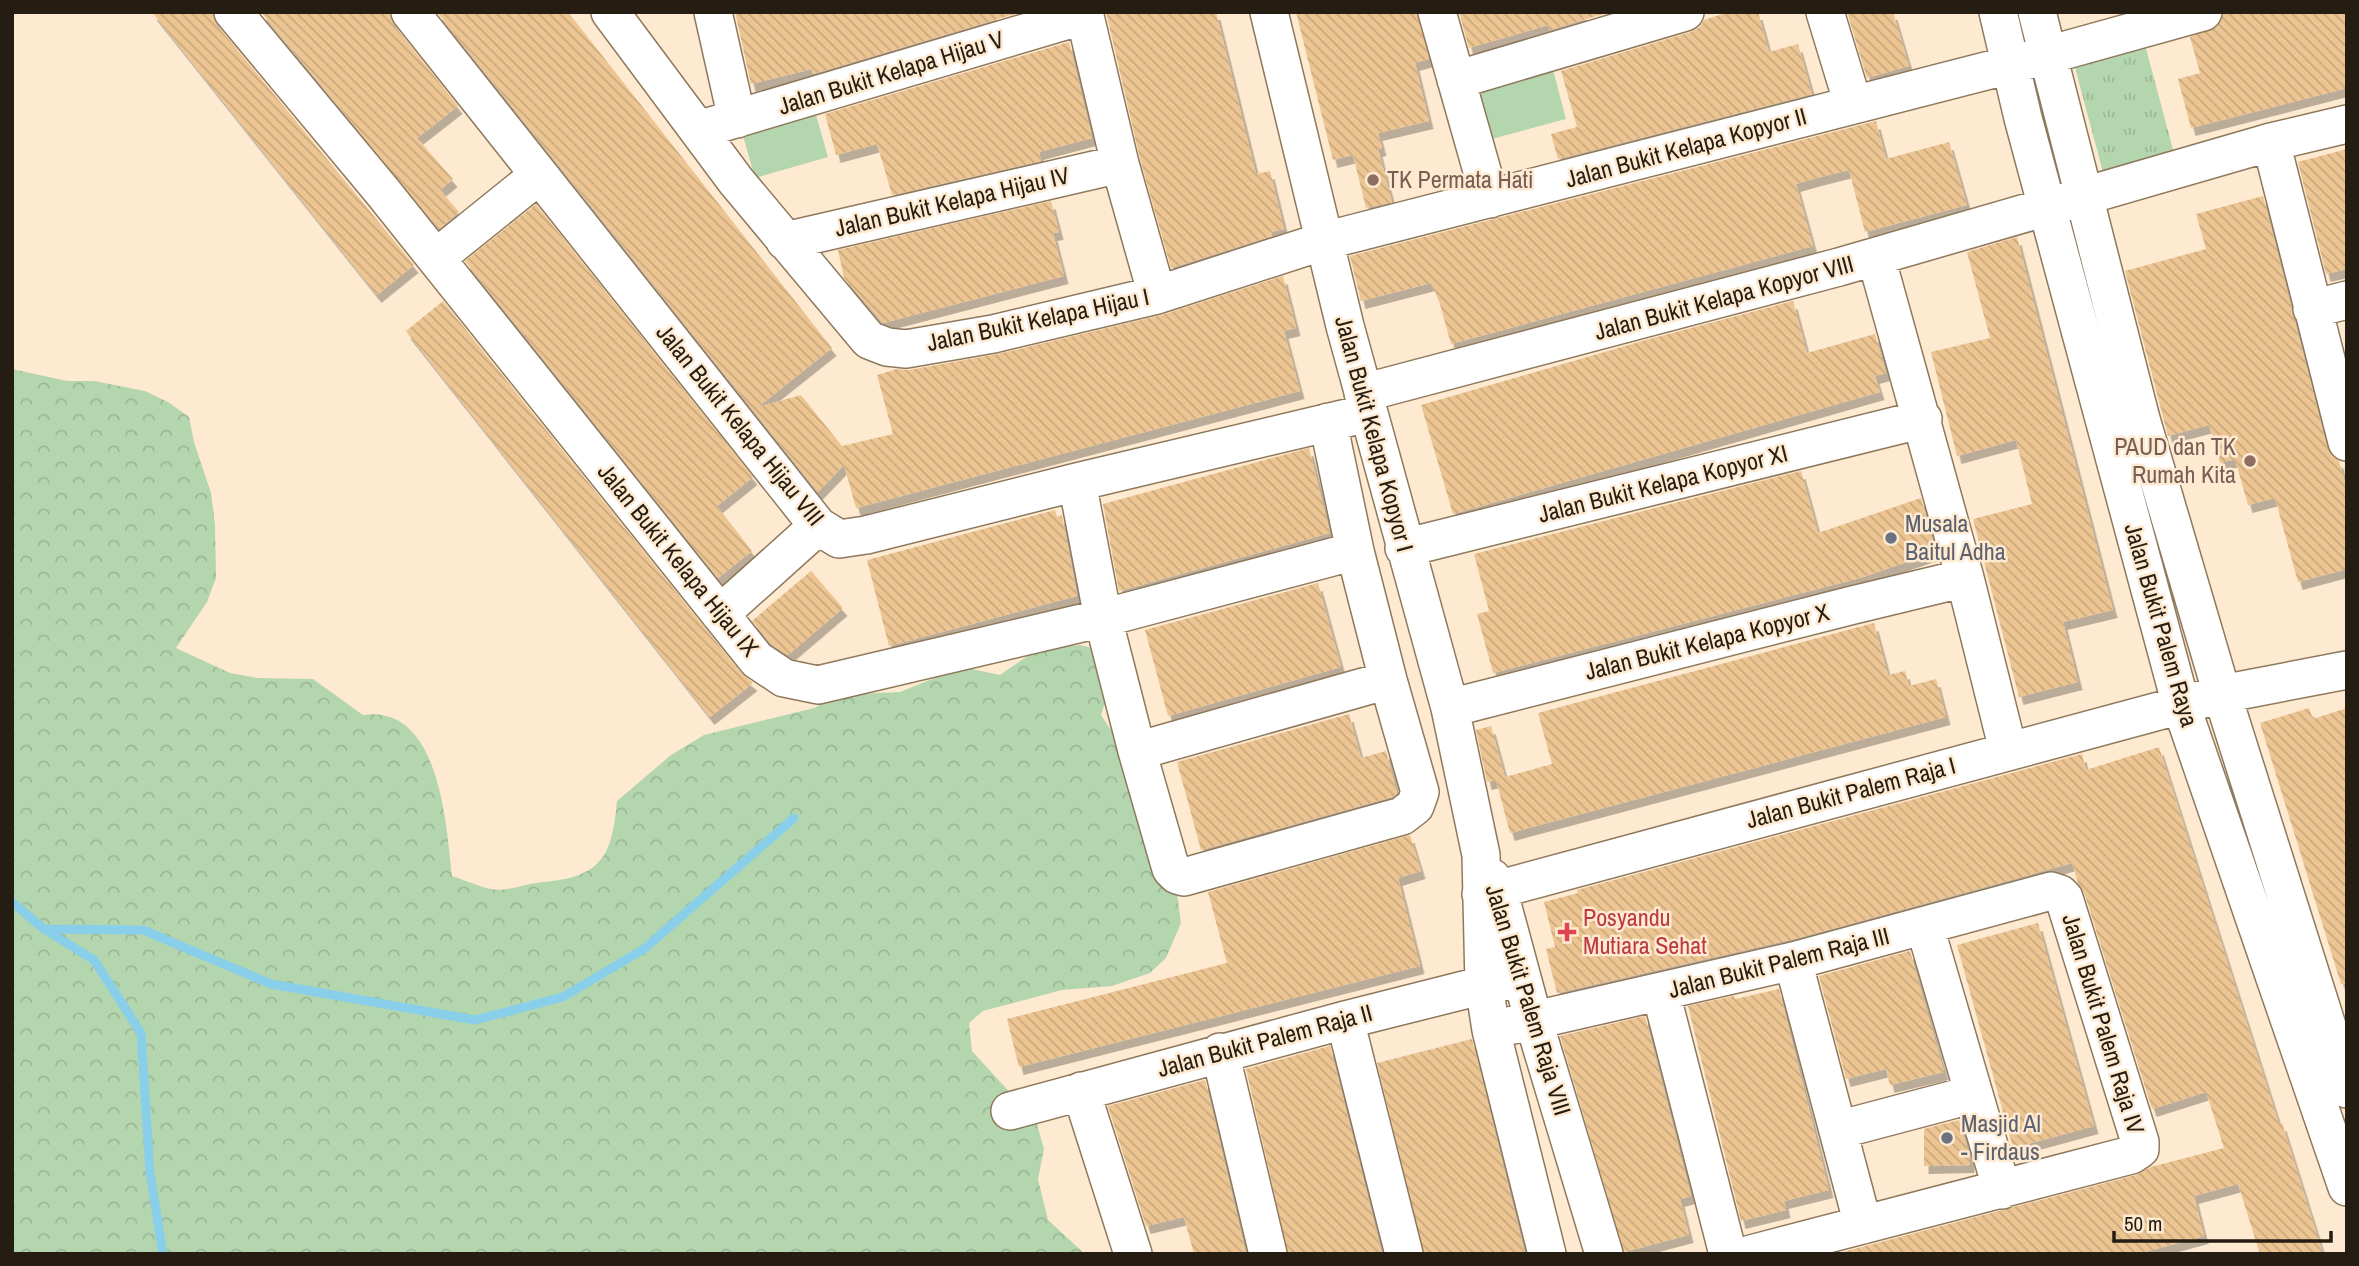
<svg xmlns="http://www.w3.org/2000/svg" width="2359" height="1266" font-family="'Archivo Narrow',sans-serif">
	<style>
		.grass { fill: url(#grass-tufts) }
		.forest { fill: url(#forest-crowns) }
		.garden { fill: #b4d6af }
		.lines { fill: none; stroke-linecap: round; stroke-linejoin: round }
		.stream { stroke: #89cfe9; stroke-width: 9 }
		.building { fill: url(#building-back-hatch); filter: url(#shadow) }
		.minor-casing { stroke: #8f795c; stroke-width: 40 }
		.minor { stroke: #fff; stroke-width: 37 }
		.education-dot { fill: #8d6e63; stroke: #feead1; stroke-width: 2.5 }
		.worship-dot { fill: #6b7280; stroke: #feead1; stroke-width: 2.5 }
		.health-dot { fill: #e0444e; stroke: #feead1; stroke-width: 2.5 }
		.labels { text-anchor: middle; stroke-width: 5; stroke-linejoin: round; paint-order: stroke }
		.street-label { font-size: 24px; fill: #261d12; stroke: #feead1 }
		.education-label { font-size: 24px; fill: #785e54; stroke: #feead1; text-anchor: start }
		.worship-label { font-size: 24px; fill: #5b616d; stroke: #feead1; text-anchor: start }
		.health-label { font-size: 24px; fill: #be3a42; stroke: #feead1; text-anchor: start }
	</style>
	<defs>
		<pattern id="grass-tufts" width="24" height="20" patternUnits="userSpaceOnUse" patternTransform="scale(1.75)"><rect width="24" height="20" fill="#b4d6af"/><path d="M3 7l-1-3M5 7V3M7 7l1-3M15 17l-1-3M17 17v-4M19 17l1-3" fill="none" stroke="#9bb796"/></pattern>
		<pattern id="forest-crowns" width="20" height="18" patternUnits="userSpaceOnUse" patternTransform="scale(1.75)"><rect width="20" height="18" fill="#b4d6af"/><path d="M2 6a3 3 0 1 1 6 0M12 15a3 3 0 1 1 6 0" fill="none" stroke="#9bb796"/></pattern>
		<pattern id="building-back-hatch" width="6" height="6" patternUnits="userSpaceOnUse" patternTransform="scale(1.75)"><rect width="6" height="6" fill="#ecc592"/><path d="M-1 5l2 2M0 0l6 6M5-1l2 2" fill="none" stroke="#caa97d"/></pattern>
		<filter id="shadow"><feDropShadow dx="4.5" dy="8" stdDeviation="0" flood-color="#0004"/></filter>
	</defs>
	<rect width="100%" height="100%" fill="#feead1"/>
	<!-- grass -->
	<path class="grass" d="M2144,41L2175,157L2104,176L2073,60Z"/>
	<!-- forest -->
	<path class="forest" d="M12,369L67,381H94L145,391L168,402L189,417L194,442L211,493L215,524L216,578L207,602L176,648L230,673L257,678L313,679L363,715C440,704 446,824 452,876C466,880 485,890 500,890C514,889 529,883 543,882C602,877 612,856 617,801L671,755L704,735L814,708L837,695L900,692L962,667L1000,675L1036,650L1080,645L1104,651L1112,682L1101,715L1132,762L1177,893L1181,923L1166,958L1150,973L1112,986L1062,990L983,1011L969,1023L972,1051L1036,1121L1044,1149L1038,1179L1048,1220L1085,1254H12Z"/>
	<!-- garden -->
	<path class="garden" d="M1552,66L1566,119L1488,140L1474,87Z
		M812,101L828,157L755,178L739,122Z"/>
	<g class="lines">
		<!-- stream -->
		<path class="stream" d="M12,902L44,929L94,960L141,1033L150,1173L163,1254
			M44,929L143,930L271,984L475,1020L563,997L644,949L794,818"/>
	</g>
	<!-- building -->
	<path class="building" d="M152,12H213L217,25L414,265L377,295Z
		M261,12H389L394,25L458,106L417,138L453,179L440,190L459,212L439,229Z
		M437,12H568L832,348L758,407L801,395L842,446L893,434L877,375L897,369L909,370L998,354L1162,315L1283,276L1296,328L1284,331L1300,391L856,508L844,465L818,492Z
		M735,12H1021L813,74L812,69L751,84Z
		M1106,12H1216L1256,174L1270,171L1284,229L1271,232L1272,236L1171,268L1140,159Z
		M1296,12H1417L1429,59L1415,63L1429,121L1378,133L1382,148L1378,149L1392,202L1366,208L1353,155L1333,160Z
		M1459,12H1610L1550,30L1548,25L1469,48Z
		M1729,12H1758L1769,52L1798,44L1812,94L1558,159L1551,134L1577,127L1561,71L1691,32L1700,27L1704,20Z
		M1847,12H1893L1909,66L1867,78Z
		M2229,12H2347V88L2191,128L2178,79L2200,73L2190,37L2217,27L2223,14Z
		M1069,42L1092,138L1039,152L1041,161L892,195L877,144L836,155L825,114Z
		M1876,121L1886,159L1949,142L1967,205L1865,232L1849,170L1817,178L1796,184L1813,246L1451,344L1439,301L1431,283L1361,301L1350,256Z
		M2347,149V269L2326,274L2298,162Z
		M2263,196L2327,447L2332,456L2339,461L2347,490V569L2298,582L2275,498L2248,505L2235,459L2220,463L2209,425L2168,436L2125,271L2206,249L2196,214Z
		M1051,201L1059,232L1053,233L1064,276L883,323L844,278L838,250Z
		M536,204L753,477L717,506L752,551L718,578L465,261Z
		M2017,237L2113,610L2063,622L2078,682L2019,697L1973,519L2032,504L2016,440L1957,456L1931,352L1990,338L1967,252Z
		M443,301L741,673L753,683L710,717L406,331Z
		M1793,301L1807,353L1875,334L1886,373L1875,376L1880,392L1453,514L1421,405L1646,340Z
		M1309,448L1330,533L1119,591L1103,504Z
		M1801,471L1818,533L1921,498L1936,552L1860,578L1493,673L1477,614L1489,611L1474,554Z
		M1055,510L1057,517L1062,515L1077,596L889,646L867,560Z
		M811,571L843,608L788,655L771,644L752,621Z
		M1318,583L1341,667L1168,716L1145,630Z
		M1874,623L1888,675L1905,671L1909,686L1936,679L1946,717L1510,833L1496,780L1487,782L1476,730L1491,726L1505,777L1552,764L1538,713Z
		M2309,708L2313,719L2347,708V983L2341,984L2260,723Z
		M1349,714L1361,758L1386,751L1397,793L1392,797L1201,850L1177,762Z
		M2159,747L2279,1124L2282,1123L2323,1254H2260L2238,1184L2194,1196L2204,1236L2137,1254H1843V1252L2136,1175L2151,1167L2224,1148L2206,1092L2152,1109L2084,892L2078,883L2072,863L1798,938L1557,993L1546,949L1555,947L1544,902L1578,893L1577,890L2082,754L2086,770Z
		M1410,835L1421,871L1398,878L1420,966L1019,1067L1007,1019L1227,963L1208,892Z
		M2038,923L2094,1126L2013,1148L1957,945Z
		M1910,951L1944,1072L1890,1085L1886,1069L1846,1079L1819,976Z
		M1779,989L1829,1190L1784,1201L1786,1210L1741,1221L1688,1006L1734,996L1735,999Z
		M1645,1016L1691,1196L1680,1199L1689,1235L1624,1252L1560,1036Z
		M1472,1039L1525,1254H1424L1377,1063Z
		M1330,1046L1382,1254H1288L1246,1069Z
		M1205,1080L1246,1254H1194L1184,1217L1146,1226L1108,1106Z
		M1959,1120L1970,1157V1165L1924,1166V1129Z"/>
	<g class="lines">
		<defs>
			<path id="minor" d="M233,12L382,191L757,660L784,678L818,685L1103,618L1355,551
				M410,12L818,526L839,539L866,535L1077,482L1368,413
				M610,12L736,181L869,340L887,347L906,349L993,334L1157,295L1324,241L2048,55L2203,12
				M713,12L737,119
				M1084,12L1120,164L1157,295
				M1269,12L1345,326L1450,708L1481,855L1484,985L1491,1030L1547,1254
				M1437,12L1490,199
				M1825,12L1853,104
				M1998,12L2023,118L2181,705L2347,1187
				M2037,12L2141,419L2222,694L2347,1089
				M1456,80L1685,12
				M698,130L1085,15
				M2271,142L2347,442
				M785,241L1120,164
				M1876,257L1965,578L2008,750
				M436,258L539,175
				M2312,309L2347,300
				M1363,393L1839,267L2271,142L2347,124
				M1328,422L1355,551L1388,680L1420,792L1415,806L1402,816L1184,877L1177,875L1171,869L1137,751L1388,680
				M1077,482L1103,618L1137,751
				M1404,548L1923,419
				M720,614L818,526
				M1450,708L1849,606L1965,578
				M1492,878L1498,889L1534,1022L1604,1254
				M1481,894L2222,694L2347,670
				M1925,927L2002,1190
				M1793,961L1863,1225
				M1661,993L1728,1254
				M1345,1020L1404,1254
				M1491,1030L1793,961L2051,891L2060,894L2064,898L2140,1142V1149L2131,1155L1751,1254
				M1220,1052L1268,1254
				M1081,1091L1133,1254
				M1010,1111L1345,1020L1484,985L1522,978
				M1838,1130L1974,1094"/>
		</defs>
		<!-- minor casing -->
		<use href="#minor" class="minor-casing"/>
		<!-- minor -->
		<use href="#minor" class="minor"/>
	</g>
	<!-- markers -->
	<g class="education-dot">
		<circle cx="1373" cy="180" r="7"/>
		<circle cx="2250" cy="461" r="7"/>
	</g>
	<g class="worship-dot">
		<circle cx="1891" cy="538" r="7"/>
		<circle cx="1947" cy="1138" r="7"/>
	</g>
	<path class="health-dot" d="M1563.5 921.5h7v7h7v7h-7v7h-7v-7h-7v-7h7z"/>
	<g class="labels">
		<!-- street labels -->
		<g class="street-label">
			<text transform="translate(891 73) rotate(-17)" y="8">Jalan Bukit Kelapa Hijau V</text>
			<text transform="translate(1686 148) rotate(-15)" y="8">Jalan Bukit Kelapa Kopyor II</text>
			<text transform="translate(952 202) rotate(-13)" y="8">Jalan Bukit Kelapa Hijau IV</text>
			<text transform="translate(1724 298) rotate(-15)" y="8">Jalan Bukit Kelapa Kopyor VIII</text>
			<text transform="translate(1038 320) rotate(-12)" y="8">Jalan Bukit Kelapa Hijau I</text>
			<text transform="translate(740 425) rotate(51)" y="8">Jalan Bukit Kelapa Hijau VIII</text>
			<text transform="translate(1374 434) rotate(75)" y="8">Jalan Bukit Kelapa Kopyor I</text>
			<text transform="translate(1663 484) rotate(-14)" y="8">Jalan Bukit Kelapa Kopyor XI</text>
			<text transform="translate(678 560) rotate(51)" y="8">Jalan Bukit Kelapa Hijau IX</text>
			<text transform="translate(2161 625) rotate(74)" y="8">Jalan Bukit Palem Raya</text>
			<text transform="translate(1707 642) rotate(-14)" y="8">Jalan Bukit Kelapa Kopyor X</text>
			<text transform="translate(1851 793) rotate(-15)" y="8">Jalan Bukit Palem Raja I</text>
			<text transform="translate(1779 963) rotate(-14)" y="8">Jalan Bukit Palem Raja III</text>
			<text transform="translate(1528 1000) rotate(73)" y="8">Jalan Bukit Palem Raja VIII</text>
			<text transform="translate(2103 1024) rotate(73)" y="8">Jalan Bukit Palem Raja IV</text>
			<text transform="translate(1265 1041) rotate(-15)" y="8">Jalan Bukit Palem Raja II</text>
		</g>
		<!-- education labels -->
		<g class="education-label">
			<text x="1387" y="188">TK Permata Hati</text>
			<text x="2236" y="455" text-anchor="end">PAUD dan TK<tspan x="2236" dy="28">Rumah Kita</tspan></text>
		</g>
		<!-- worship labels -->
		<g class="worship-label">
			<text x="1905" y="532">Musala<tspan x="1905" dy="28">Baitul Adha</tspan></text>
			<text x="1961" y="1132">Masjid Al<tspan x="1961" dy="28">- Firdaus</tspan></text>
		</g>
		<!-- health labels -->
		<g class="health-label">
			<text x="1583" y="926">Posyandu<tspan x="1583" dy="28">Mutiara Sehat</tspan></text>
		</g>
	</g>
	<!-- border -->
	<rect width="2359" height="1266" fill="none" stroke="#261d12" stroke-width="28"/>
	<!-- scale -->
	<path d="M2114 1231v10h217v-10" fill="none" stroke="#261d12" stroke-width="3.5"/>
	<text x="2124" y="1231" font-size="21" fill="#261d12" stroke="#feead1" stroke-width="5" paint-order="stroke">50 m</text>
</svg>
